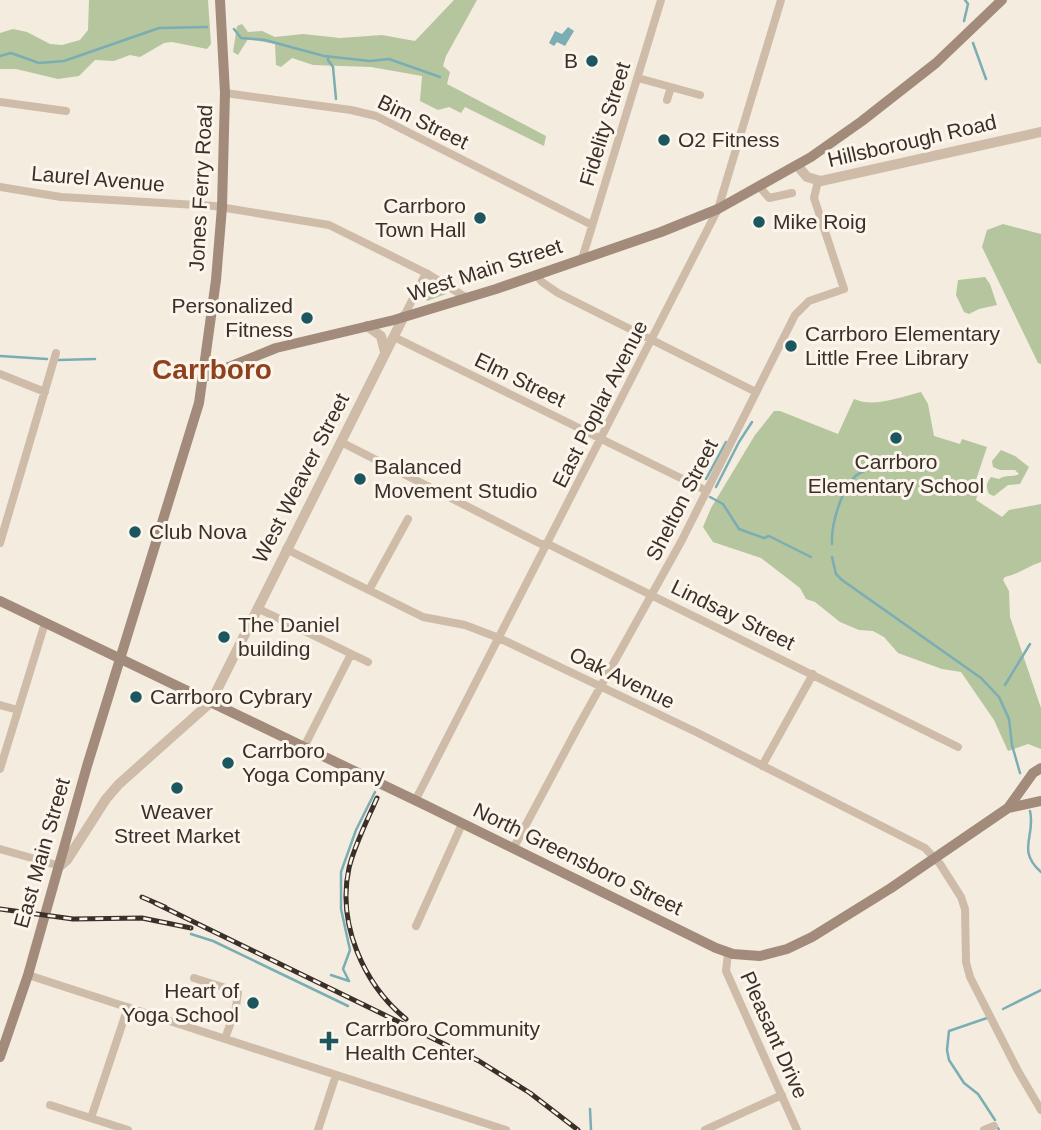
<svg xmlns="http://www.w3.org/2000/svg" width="1041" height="1130" font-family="Arial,sans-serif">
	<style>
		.green { fill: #b5c59d }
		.water { fill: #7badb4 }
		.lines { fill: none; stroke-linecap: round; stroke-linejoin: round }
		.stream { stroke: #7badb4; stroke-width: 2.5 }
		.minor { stroke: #cebca9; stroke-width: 8 }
		.tertiary { stroke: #cebca9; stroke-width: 10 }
		.secondary { stroke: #a28b7a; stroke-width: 10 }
		.rail-casing { stroke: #3b3029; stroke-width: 5 }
		.rail { stroke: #fbf5ec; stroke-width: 2.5; stroke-dasharray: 8; stroke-linecap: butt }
		.poi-dot { fill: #1c565f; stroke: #fbf5ec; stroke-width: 2.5 }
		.labels { text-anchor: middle; stroke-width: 6; stroke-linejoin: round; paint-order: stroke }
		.poi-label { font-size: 21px; fill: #3b3029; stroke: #fbf5ec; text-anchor: start }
		.street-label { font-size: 21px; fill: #3b3029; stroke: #fbf5ec }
		.district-label { font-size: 28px; font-weight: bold; fill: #8f401d; stroke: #fbf5ec }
	</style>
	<rect width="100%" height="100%" fill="#f4ecdf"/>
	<!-- green -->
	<path class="green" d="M89,0H208L211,44L207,49L172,42L164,43L140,57L130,55L114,61L95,60L79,76L58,79L16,69H0V33L13,29L27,32L50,44L62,45L80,40L88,30Z
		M454,0H477L446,56L443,66L450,72L447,84L546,136L544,146L465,107L461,113L449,107L438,110L420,101L422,76L371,67L313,65L292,58L281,67L276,65L275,44L248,39L238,55L233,52L237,26L242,24L248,32L262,31L275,37L303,34L340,38L382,35L415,41Z
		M1003,224L1041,234V364L1038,363L982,247L987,230Z
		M985,277L990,284L997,305L979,309L969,314L964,312L956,295L958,280Z
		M432,282L444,287L446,294L427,301L424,296Z
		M921,392L928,404L934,436L960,444L962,439L987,447L976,480L981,482L976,500L1002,517L1009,510L1041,504V562C1028,566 1019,574 1005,577L1003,580L1009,591L1010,617L1041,708V749L1028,744L1008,751L994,720L961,672L942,669L898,653L884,637L873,631L859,630L840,622L815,602L806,599L800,588L761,558L713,542L703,527L711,508L755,435L774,411H780L838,434L854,399C874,408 900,397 921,392Z
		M1001,450L1015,456L1029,467L1020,484L1008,485L994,496L989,494C986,487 986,483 991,477L999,479C1006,474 1012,478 1019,474L1015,470H1000L993,467L992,461Z"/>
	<!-- water -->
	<path class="water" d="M568,27L574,31L565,46L557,42L554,46L549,43L555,31L562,34Z"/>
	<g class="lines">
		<!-- stream -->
		<path class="stream" d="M964,21L968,4L965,0
			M234,29L241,38L265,40L324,56L370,61L389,59L440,77
			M973,43L986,79
			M0,56L11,53L39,63L64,61L159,28L207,27
			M328,56V60L333,67L336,99
			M0,356L47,359
			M59,360L95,359
			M706,479L726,442
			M716,487L739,442L752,422
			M710,497L723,504L739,529L764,538L769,536L811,557
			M832,544C831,524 843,480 862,472C870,469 875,469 883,463
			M832,557L836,574L842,580L981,678L999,697L1009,719L1012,745L1020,773
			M1005,685L1030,644
			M1030,811C1036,836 1016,850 1041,872
			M191,934L213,941L348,1006
			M331,975L349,981L343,969L350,950L341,909V872L356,830L375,792
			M1003,1009L1041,990
			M987,1018L949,1031L947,1050L949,1060L964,1083L978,1094L995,1120
			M590,1109L591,1130
			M998,1128L999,1130"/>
		<!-- minor -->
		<path class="minor" d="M638,78L700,95
			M225,93L351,110L376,116L592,225
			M667,100L671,87
			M0,102L66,111
			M759,186L769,198L792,193
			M0,187L61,197L214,206L329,225L426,273L467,298
			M582,259L661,0
			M536,275L542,282L558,293L756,392
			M404,316L426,273
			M394,337L707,491
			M0,374L45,392
			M341,442L541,544H548L958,747
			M0,543L56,353
			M286,549L423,617L465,625L499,638L696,732L925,848L940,864L961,897L965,909L966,962L970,977L1018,1071L1041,1110
			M369,590L408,519
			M257,608L368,662
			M0,705L18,710
			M304,747L351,654
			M762,766L813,674
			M0,769L45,623
			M415,801L718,209L781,0
			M0,849L60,866
			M513,849L578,727L682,540L795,315L809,301L844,289L814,198L818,181
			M416,926L462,824
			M728,953L726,971L797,1130
			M28,975L506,1130
			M194,978L238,992L236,1007L225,1039
			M50,1105L128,1130
			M91,1118L128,1007
			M318,1130L336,1075
			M705,1130L782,1095
			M984,1130L994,1126"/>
		<!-- tertiary -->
		<path class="tertiary" d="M797,165L807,177L821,181L1041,132
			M367,326L381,336L385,352
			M60,866L67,860L106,799L119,784L211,702L404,316"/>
		<!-- secondary -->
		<path class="secondary" d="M204,377L276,348L394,320L496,289L661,232L718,209L811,157L862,121L936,63L1002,0
			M0,601L425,805L716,948L733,954L760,956L787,949L812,937L891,888L1008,808L1033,773L1041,768
			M1008,808L1041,801
			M0,1057L28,975L87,766L199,403L216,280L222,207L225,93L220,0"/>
		<defs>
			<path id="rail" d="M377,798C367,821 355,844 349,868C337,923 363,984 406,1019
				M142,897L165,907
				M155,903L479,1061L530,1093L578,1130
				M0,909L73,919L142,918L191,928"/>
		</defs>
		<!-- rail casing -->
		<use href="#rail" class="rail-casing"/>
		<!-- rail -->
		<use href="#rail" class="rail"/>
	</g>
	<!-- markers -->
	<g class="poi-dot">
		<circle cx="592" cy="61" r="7"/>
		<circle cx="664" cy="140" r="7"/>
		<circle cx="480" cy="218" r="7"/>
		<circle cx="759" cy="222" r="7"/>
		<circle cx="307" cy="318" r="7"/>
		<circle cx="791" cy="346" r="7"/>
		<circle cx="896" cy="438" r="7"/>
		<circle cx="360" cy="479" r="7"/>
		<circle cx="135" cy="532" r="7"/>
		<circle cx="224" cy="637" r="7"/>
		<circle cx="136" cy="697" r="7"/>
		<circle cx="228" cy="763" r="7"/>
		<circle cx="177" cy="788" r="7"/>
		<circle cx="253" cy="1003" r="7"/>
		<path d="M325.5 1030.5h7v7h7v7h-7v7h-7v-7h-7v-7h7z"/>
	</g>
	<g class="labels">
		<!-- poi labels -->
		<g class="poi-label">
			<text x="578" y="68" text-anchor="end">B</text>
			<text x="678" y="147">O2 Fitness</text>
			<text x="466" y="213" text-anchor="end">Carrboro<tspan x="466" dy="24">Town Hall</tspan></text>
			<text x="773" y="229">Mike Roig</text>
			<text x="293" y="313" text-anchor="end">Personalized<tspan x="293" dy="24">Fitness</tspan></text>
			<text x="805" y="341">Carrboro Elementary<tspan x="805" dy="24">Little Free Library</tspan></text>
			<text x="896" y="469" text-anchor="middle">Carrboro<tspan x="896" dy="24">Elementary School</tspan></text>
			<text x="374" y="474">Balanced<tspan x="374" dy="24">Movement Studio</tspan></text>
			<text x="149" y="539">Club Nova</text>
			<text x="238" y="632">The Daniel<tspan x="238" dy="24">building</tspan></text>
			<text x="150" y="704">Carrboro Cybrary</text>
			<text x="242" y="758">Carrboro<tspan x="242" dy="24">Yoga Company</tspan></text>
			<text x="177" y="819" text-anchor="middle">Weaver<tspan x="177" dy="24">Street Market</tspan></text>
			<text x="239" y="998" text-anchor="end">Heart of<tspan x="239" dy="24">Yoga School</tspan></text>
			<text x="345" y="1036">Carrboro Community<tspan x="345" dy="24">Health Center</tspan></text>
		</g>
		<!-- street labels -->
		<g class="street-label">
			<text transform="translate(423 122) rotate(26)" y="7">Bim Street</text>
			<text transform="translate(605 124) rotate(-73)" y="7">Fidelity Street</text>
			<text transform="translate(912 141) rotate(-13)" y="7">Hillsborough Road</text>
			<text transform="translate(98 179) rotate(5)" y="7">Laurel Avenue</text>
			<text transform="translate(201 188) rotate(-87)" y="7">Jones Ferry Road</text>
			<text transform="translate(485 270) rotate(-18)" y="7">West Main Street</text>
			<text transform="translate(520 380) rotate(26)" y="7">Elm Street</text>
			<text transform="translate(600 404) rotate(-63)" y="7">East Poplar Avenue</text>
			<text transform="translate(301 478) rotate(-63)" y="7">West Weaver Street</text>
			<text transform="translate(682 500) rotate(-63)" y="7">Shelton Street</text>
			<text transform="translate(733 615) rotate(26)" y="7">Lindsay Street</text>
			<text transform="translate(622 678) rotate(26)" y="7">Oak Avenue</text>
			<text transform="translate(42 853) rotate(-74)" y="7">East Main Street</text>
			<text transform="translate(578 859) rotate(26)" y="7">North Greensboro Street</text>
			<text transform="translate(774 1035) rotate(66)" y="7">Pleasant Drive</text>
		</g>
		<!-- district labels -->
		<g class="district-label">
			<text x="212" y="379">Carrboro</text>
		</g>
	</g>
</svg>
